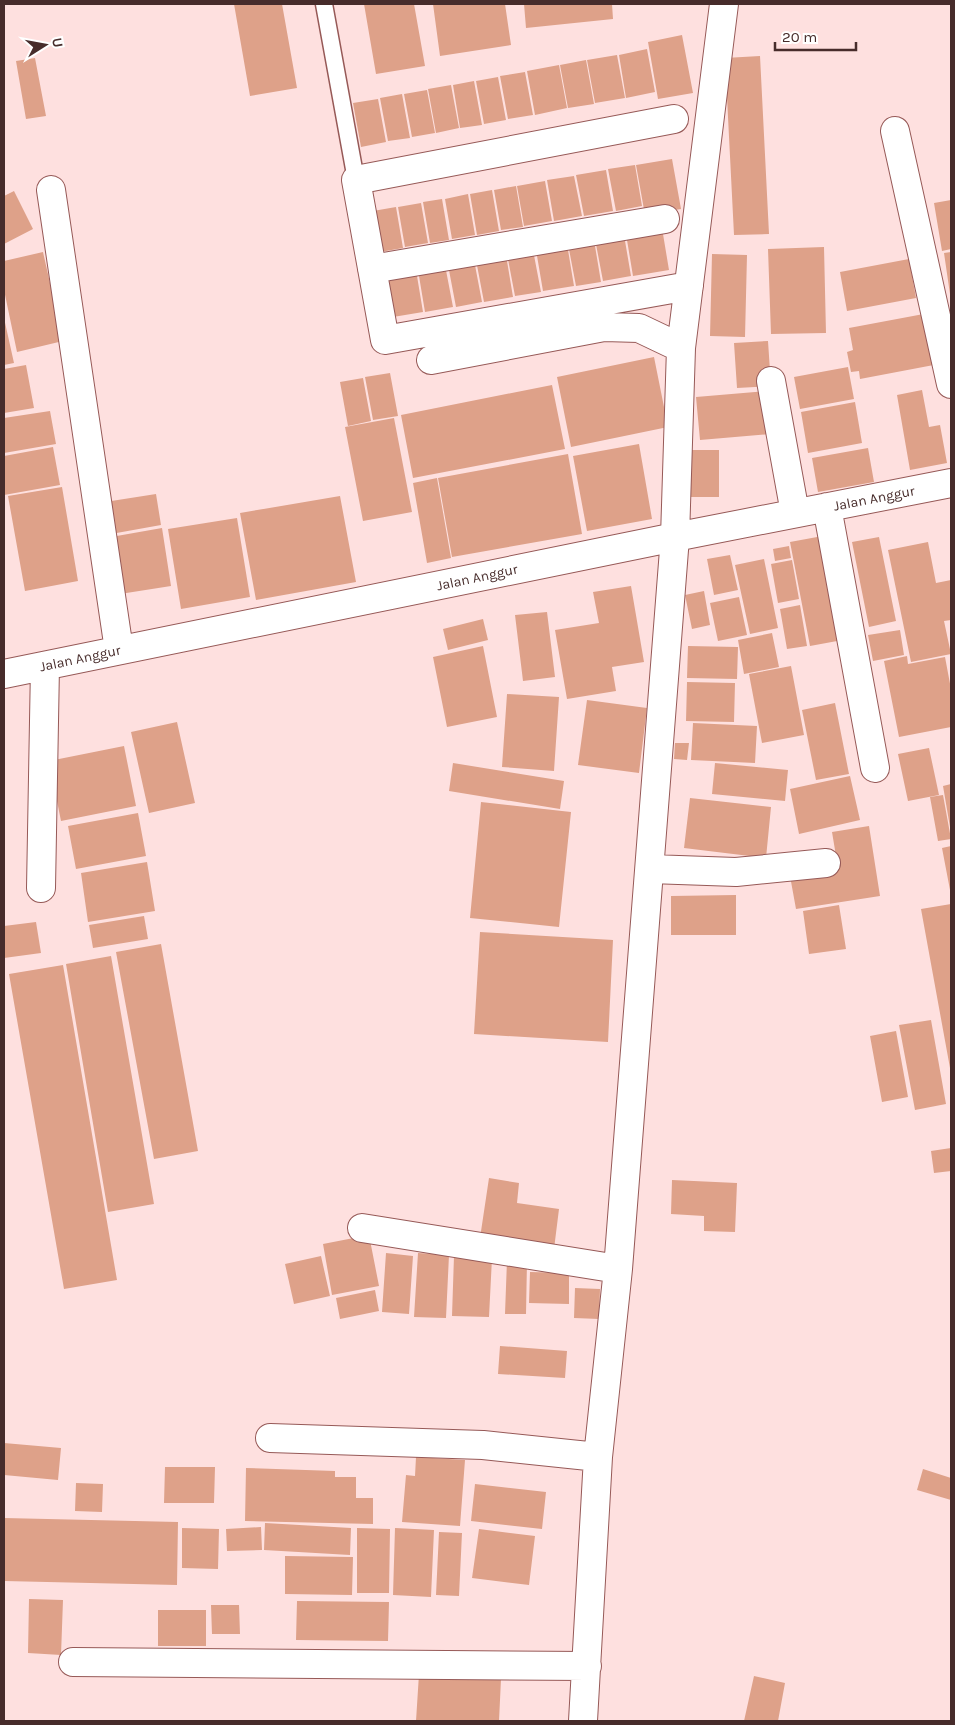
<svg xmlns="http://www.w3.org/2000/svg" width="955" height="1725" font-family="Karla,sans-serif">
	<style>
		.building { fill: #dea189 }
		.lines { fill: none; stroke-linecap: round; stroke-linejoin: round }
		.service-casing { stroke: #965957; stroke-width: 19 }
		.minor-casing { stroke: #965957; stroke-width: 30 }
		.service { stroke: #fff; stroke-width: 16 }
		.minor { stroke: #fff; stroke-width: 28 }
		.labels { text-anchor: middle; stroke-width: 4; stroke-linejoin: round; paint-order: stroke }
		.street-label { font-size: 14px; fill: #472c2b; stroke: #fff }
	</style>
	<rect width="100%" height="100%" fill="#fee0df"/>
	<!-- building -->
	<path class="building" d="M234,4H282L297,88L250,96Z
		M364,4H414L425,66L376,74Z
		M433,4H505L511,45L440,56Z
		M524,4H612L613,19L526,28Z
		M682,35L693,93L658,99L648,42Z
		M647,49L655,92L626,98L619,55Z
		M617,55L625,98L595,103L587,60Z
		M760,56L769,234L734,235L725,58Z
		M35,58L46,116L26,119L16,61Z
		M586,60L594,104L568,108L560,65Z
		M559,65L567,108L535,115L527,71Z
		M525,72L533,115L508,119L500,76Z
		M498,77L506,120L484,124L476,81Z
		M474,81L482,125L460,128L453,85Z
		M451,85L459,128L436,133L428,89Z
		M427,90L435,133L412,137L404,94Z
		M402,94L410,138L388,141L380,98Z
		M378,99L386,142L361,147L353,103Z
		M672,159L681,209L645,215L636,165Z
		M635,165L642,206L616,211L608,169Z
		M606,170L613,211L584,216L576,175Z
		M574,176L582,216L554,221L547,180Z
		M545,181L552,221L524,226L517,186Z
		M516,186L523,227L501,230L494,190Z
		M492,190L499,231L477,235L470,194Z
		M14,191L33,229L4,244V196Z
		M468,194L475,235L452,239L445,199Z
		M442,199L449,240L430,243L423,202Z
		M951,200V249L942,251L934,203Z
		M421,203L428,243L405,247L398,207Z
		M396,207L403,248L380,252L373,211Z
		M662,228L669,270L633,276L626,234Z
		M624,235L631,276L603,281L595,239Z
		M594,240L601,282L576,286L568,244Z
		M567,244L574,286L543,291L536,250Z
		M824,247L826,333L771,334L768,249Z
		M533,250L541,292L515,296L507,254Z
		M43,252L63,341L17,352L4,290V261Z
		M951,252V294H950L944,253Z
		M712,254L747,255L745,337L710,336Z
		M506,255L513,297L484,302L476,260Z
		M909,259L916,298L847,311L840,272Z
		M474,260L482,302L456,307L448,265Z
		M445,265L453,307L425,312L418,270Z
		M416,270L423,312L393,317L385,276Z
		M929,313L939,364L860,379L859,371L851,372L847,352L853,350L849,328Z
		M4,318L14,363L4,365Z
		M768,341L771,386L737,388L734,343Z
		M654,357L668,427L571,447L557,377Z
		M26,365L34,408L4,413V369Z
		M848,367L854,399L800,409L794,377Z
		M390,373L398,416L373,420L365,377Z
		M363,378L371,421L348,426L340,382Z
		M552,385L565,449L413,478L401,415Z
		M922,390L929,427L940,425L947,463L910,470L897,395Z
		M767,391L771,434L700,440L696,397Z
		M855,402L862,443L808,453L801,412Z
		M50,411L56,444L4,453V418Z
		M394,418L412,512L363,521L345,427Z
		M639,444L652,519L587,531L573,456Z
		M53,447L60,485L4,495V456Z
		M868,448L874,482L818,492L812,458Z
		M690,450H719V497H690Z
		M568,454L582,534L452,557L438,478Z
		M437,478L451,558L427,563L413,483Z
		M62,487L78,581L25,591L8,496Z
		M156,494L161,525L111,534L105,502Z
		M340,496L356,582L256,600L240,513Z
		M237,518L250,597L181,609L168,529Z
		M162,528L171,586L120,594L111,537Z
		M828,535L848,639L810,646L790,542Z
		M879,537L896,621L869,627L852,542Z
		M928,542L936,583L951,580V620L944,621L951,654L911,662L888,550Z
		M789,546L791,558L775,561L773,549Z
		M730,555L738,590L714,595L707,559Z
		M764,559L778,628L750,634L735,565Z
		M792,560L799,599L778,603L771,564Z
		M631,586L644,662L612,667L616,691L567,699L555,630L599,623L593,592Z
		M704,591L710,625L692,629L685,595Z
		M739,597L747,635L718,641L710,603Z
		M800,605L807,646L787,649L780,609Z
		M547,612L555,677L523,681L515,615Z
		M483,619L488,640L448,650L443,629Z
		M900,630L904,655L873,661L868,635Z
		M772,633L779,667L744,674L738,640Z
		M483,646L497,717L447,727L433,657Z
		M688,646L738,647L737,679L687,678Z
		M907,656L908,664L945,657L951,689V727L899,737L884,661Z
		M791,666L804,735L762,743L749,674Z
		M687,682L735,683L734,722L686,721Z
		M507,694L559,697L554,771L502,767Z
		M587,700L647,708L639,773L578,765Z
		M835,703L849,774L816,780L802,710Z
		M177,722L195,803L149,813L131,732Z
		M693,723L757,726L755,763L691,760Z
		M675,743H689L687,760L674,759Z
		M124,746L136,806L61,821L49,761Z
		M929,748L939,795L908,801L898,754Z
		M453,763L564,781L560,809L449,791Z
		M715,763L788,770L785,801L712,794Z
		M850,776L860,820L799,834L790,789Z
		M951,784V827H950L943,786Z
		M943,795L951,839L938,841L930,797Z
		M690,798L771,807L766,858L684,848Z
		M481,802L571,812L559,927L470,918Z
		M138,813L146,856L76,869L68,826Z
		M869,826L880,896L796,909L790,876L838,868L832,832Z
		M951,846V890H950L942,848Z
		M147,862L155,911L88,922L81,873Z
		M736,895V935H671V896Z
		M951,904V1068H950L921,909Z
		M839,905L846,949L809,954L803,911Z
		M144,916L148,939L93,948L89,925Z
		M36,922L41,953L4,958V926Z
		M480,932L613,940L608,1042L474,1034Z
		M161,944L198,1151L154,1159L116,952Z
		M111,956L154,1204L108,1212L66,964Z
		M63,965L117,1280L64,1289L9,974Z
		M931,1020L946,1104L915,1110L899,1025Z
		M896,1031L908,1097L882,1102L870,1036Z
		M951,1148V1171L934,1173L931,1151Z
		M489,1178L519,1183L517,1203L559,1209L554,1249L480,1238Z
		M672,1180L737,1183L735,1232L704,1231V1216L671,1214Z
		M369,1235L379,1286L332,1295L323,1244Z
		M386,1253L413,1256L409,1314L382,1312Z
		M418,1253L449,1255L446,1318L414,1317Z
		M321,1256L330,1296L294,1304L285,1264Z
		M454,1256L492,1258L489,1317L452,1316Z
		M507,1260L527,1261L526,1314H505Z
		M530,1272L569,1273V1304L529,1303Z
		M575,1288L600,1289L599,1319L574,1318Z
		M375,1290L379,1311L340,1319L336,1298Z
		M500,1346L567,1351L565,1378L498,1374Z
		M4,1443L61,1448L58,1480L4,1475Z
		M416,1457L465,1460L460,1526L402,1522L406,1475L415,1476Z
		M165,1467H215L214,1503H164Z
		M246,1468L335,1471V1477H356V1498H373V1524L245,1521Z
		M923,1469L951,1478V1500L917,1490Z
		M76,1483L103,1484L102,1512L75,1511Z
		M475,1484L546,1492L542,1529L471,1521Z
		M4,1518L178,1522L177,1585L4,1581Z
		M265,1523L351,1528L350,1555L264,1550Z
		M261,1527L262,1550L227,1551L226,1529Z
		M182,1528L219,1529L218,1569L182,1568Z
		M357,1528L390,1529L389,1593H357Z
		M395,1528L434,1530L431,1597L393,1595Z
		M479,1529L535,1536L529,1585L472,1578Z
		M439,1532L462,1533L459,1596L436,1595Z
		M285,1556L353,1557L352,1595L285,1594Z
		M29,1599L63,1600L61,1655L28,1653Z
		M297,1601L389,1602L388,1641L296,1640Z
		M211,1605H239L240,1634H212Z
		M158,1610H206V1646H158Z
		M419,1674L501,1679L499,1721H416Z
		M754,1676L785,1683L778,1721H744Z"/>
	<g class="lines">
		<defs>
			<path id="service" d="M324,4L356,180"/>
			<path id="minor" d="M674,119L356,180L385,340L689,286
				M895,131L951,384
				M51,190L119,650
				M372,269L665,219
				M431,360L604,327L639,328L681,348
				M771,381L795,513
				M827,507L875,768
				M4,674L675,537L951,483
				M650,869L736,872L826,863
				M41,888L45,666
				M362,1228L618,1269
				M270,1438L483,1445L598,1457
				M73,1662L587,1666
				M583,1721L598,1457L618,1269L675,537L681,348L724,4"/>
		</defs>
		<!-- service casing -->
		<use href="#service" class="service-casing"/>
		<!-- minor casing -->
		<use href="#minor" class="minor-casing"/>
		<!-- service -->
		<use href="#service" class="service"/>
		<!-- minor -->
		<use href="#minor" class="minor"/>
	</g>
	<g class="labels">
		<!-- street labels -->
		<g class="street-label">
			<text transform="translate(874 498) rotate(-11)" y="5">Jalan Anggur</text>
			<text transform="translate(477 577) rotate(-12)" y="5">Jalan Anggur</text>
			<text transform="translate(80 658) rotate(-12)" y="5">Jalan Anggur</text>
		</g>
	</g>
	<!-- border -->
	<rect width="955" height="1725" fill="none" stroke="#472c2b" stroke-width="10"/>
	<!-- north arrow -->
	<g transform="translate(45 45) rotate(79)" stroke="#ffffff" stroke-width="4" paint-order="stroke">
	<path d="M0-4L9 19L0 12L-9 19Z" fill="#472c2b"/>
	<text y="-8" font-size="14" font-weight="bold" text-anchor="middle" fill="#472c2b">U</text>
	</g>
	<!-- scale -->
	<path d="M775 42v8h81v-8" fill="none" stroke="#472c2b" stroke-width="2.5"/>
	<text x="782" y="42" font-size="15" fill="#472c2b" stroke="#ffffff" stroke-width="4" paint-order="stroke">20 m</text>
</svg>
